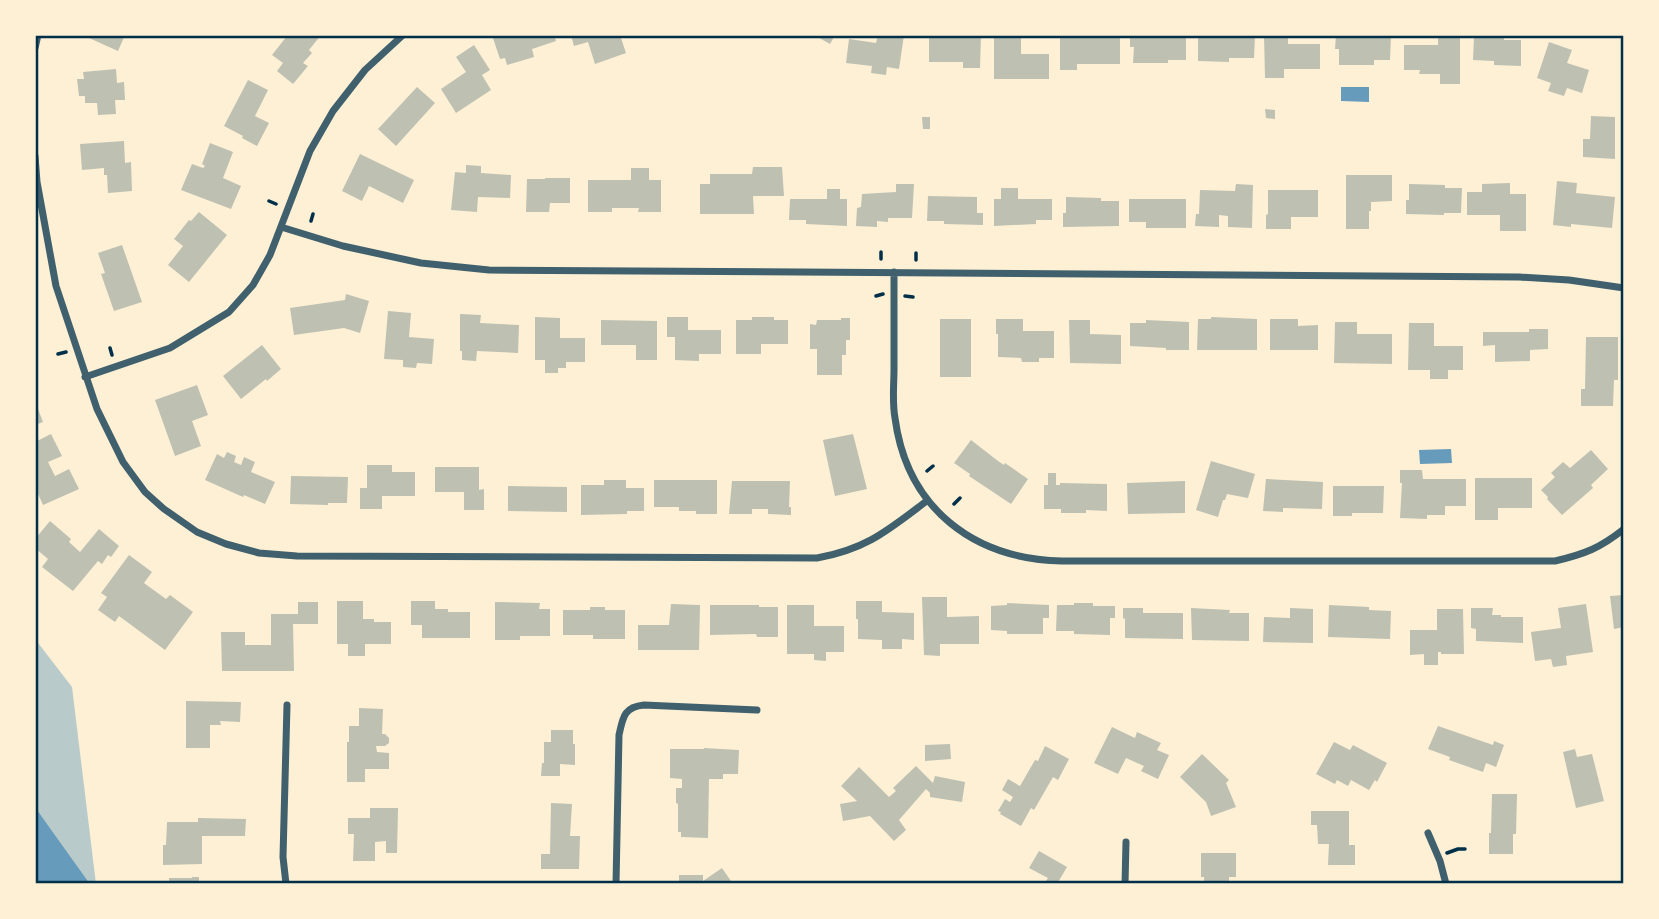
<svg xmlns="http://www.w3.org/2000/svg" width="1659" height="919" font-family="'Space Grotesk',sans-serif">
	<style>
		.green { fill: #b9caca }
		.water { fill: #669bbc }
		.building { fill: #bec0b2 }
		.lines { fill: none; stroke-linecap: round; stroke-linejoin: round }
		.path { stroke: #003049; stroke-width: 3.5 }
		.minor { stroke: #3f606c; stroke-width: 7 }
		.neatline { fill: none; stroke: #003049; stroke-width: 2.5 }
	</style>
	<rect width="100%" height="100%" fill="#fdf0d5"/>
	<!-- green -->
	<path class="green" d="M35,639L72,687L96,884H90L35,807Z"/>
	<!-- water -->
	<path class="water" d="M1341,87H1369V102L1341,101Z
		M1451,449L1452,463L1420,464L1419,450Z
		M35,807L90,884H35Z"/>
	<!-- building -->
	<path class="building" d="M91,35H125L118,51L89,38Z
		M285,35H321L309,50L312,53L303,63L308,66L293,84L277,71L283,63L272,55L287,36Z
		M492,35H554L556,41L532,49L534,57L507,65L505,58L500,59Z
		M571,35H620L626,53L595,64L588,42L574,46Z
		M814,35H835L830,44Z
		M878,35H904L899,69L887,67L886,75L871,73L872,66L846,63L849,39L876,43Z
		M951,35H981L980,68H963V62H929V36H951Z
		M994,35H1021V54H1049V79H994Z
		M1076,35L1120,36V64H1077V70H1060V37H1076Z
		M1130,35H1186V60H1168V63H1133L1134,47H1130Z
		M1211,35H1255L1254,58H1229V62L1198,61V38H1211Z
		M1264,35H1288V44H1320V69H1284V78H1265Z
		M1336,35L1391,36L1390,60H1374V65H1339V49H1335Z
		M1438,35H1460V84H1440V74H1419L1420,70H1404V45H1438Z
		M1474,37H1504V40H1521V66L1494,65V61L1473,60Z
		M1549,42L1572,50L1567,63L1589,70L1582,93L1567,88L1564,96L1548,91L1551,83L1537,78Z
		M474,45L490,70L482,75L491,90L456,113L441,89L466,72L456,57Z
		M116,69L117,83L124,82L125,100H115L116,114L98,115L97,103H85V96H79L77,79H84L83,72Z
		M248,80L268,90L255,116L269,123L257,146L242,138L243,136L224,126Z
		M417,87L435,103L396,146L378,129Z
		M1265,109L1275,110V119L1266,118Z
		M1591,116L1615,117V159L1583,157V139H1590Z
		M922,117H930V129H923Z
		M124,141L125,163L131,162L132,191L108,193L107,175H104V168L82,170L80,144Z
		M210,143L233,152L223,178L241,186L231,209L181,190L192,164L203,168L205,166L202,164Z
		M360,154L414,180L403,203L369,186L362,201L342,191Z
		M466,165L481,166V173L511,175L510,198L478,197L477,212L451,210L455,172L466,173Z
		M753,167H782L784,196H753L754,214H700V184H710V174H752Z
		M631,168H649V180H661V212H638L639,208H612V212H588V180H631Z
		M1346,175H1392V201L1371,202V211H1369V229H1346Z
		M545,178H570V203H550L549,212H526L527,179H545Z
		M1557,181L1577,183L1576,193L1615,197L1612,228L1571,224V227L1553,225Z
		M1510,183V194H1526V231H1500V215H1467V192H1482V184Z
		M896,184H914L912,218H888V222L877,221V227L856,226L857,208L861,207L862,194L896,192Z
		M1236,184L1253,185L1252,228L1228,227V216L1219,215V227L1195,226L1196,214H1199L1200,190L1235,191Z
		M1409,184L1445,185V188H1462L1461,213H1444V215L1406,214V200H1409Z
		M1001,188H1018V199H1052V220H1036V224L994,226V199H1001Z
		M827,189H840V199H847V226L806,224V220H789L790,199H827Z
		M1268,190H1318V217H1291V229H1266V215L1268,214Z
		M928,196L977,197V213H983V225L944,224V221H927Z
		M1066,197L1101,198V201H1119V226L1063,227V213H1066Z
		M1129,199H1186V228H1146V222H1129Z
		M199,212L227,235L189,282L168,265L183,246L174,239L189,220L191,221Z
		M122,245L142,302L114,311L101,274L105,273L98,253Z
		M346,294L369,301L360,333L344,328L294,335L290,308L345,300Z
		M388,311L411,313L409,337L434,339L432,364L417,363L416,368L403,367V360L384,359Z
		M460,314L481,315L480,323L519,325L518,353L477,351L476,361L462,360V351H460Z
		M535,317L560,318V338H585V362H566V368H558V373H545V360H535Z
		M667,317H688V330H721V354H699V361L675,360V337H667Z
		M752,317H774V320H788V344H761V354H736V320H752Z
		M1211,317L1257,319V350H1197L1198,319H1211Z
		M841,318H850V340H846V355H842V375H817V349H810V324L816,325L817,320H841Z
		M940,319H971V377H940Z
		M996,319H1023V331H1054V358H1039V362H1022L1021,358L998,357V334H996Z
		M1270,319H1298V326L1318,325V350H1270Z
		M601,320L657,321V360H636V345H601Z
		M1069,320H1090V334L1121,335V364L1070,363Z
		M1146,320L1189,322V350H1166V348L1130,346V323H1146Z
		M1335,322H1357V334H1392V364L1334,363Z
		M1409,323H1434V346H1463V370H1448V379H1430V370H1408Z
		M1529,329H1548V349L1530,350V361L1495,362V345L1483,346V332H1529Z
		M1586,337H1618V380H1614L1613,406H1581V389H1585Z
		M262,345L281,369L267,381L266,379L241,399L223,376Z
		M197,385L208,415L192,421L201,446L175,456L155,400Z
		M35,401L43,422L35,425Z
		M51,434L62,456L48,462L55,476L69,469L79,489L43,505L35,487V442Z
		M853,434L867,489L835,496L823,440Z
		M971,440L998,461L1004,465L1005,463L1028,479L1011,504L969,476L970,474L954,463Z
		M1591,450L1608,469L1591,485L1593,488L1562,515L1547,499L1548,497L1541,490L1555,477L1551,473L1563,462L1570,468Z
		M227,452L236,456L234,462L241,465L244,457L255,462L251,472L275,482L265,504L244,495L243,497L205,480L217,454L224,458Z
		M1211,461L1255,474L1248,498L1227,494L1225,500H1223L1218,517L1196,510Z
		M367,465H392V472H415V496H382V509H360V488H367Z
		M435,467H479V490L484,489V510H464V492H435Z
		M1400,470H1422L1423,479H1466V506H1445V515H1427V519L1400,518L1402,483H1400Z
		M1048,473H1056V485H1060V483L1107,484V511L1086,510V513H1061V509H1044V485H1048Z
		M291,476L348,477L347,503H328V505L290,504Z
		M1475,478H1532V508H1498V520H1475Z
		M1266,479L1323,482L1322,509L1283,508V512L1263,511Z
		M604,480H626V488H644V511H627V514L581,515V485H604Z
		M654,480H717V514H696V511H679V507H654Z
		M732,481H790L789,507H791V515L768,514V509H752V514H729Z
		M1185,481V513L1128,514L1127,483Z
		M508,486L567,487V512L508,511Z
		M1333,486H1384L1383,513H1352V516H1333Z
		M50,521L71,539L69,542L80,552L99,529L119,546L111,557L108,555L102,564L98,561L73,591L42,567L48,559L35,548V539Z
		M129,555L152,572L144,583L166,599L170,595L193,612L165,650L119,616L115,622L98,610L107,597L101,593Z
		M1624,595V627L1614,629L1610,596Z
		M922,597H947V617L979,616V644H940V656L924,655Z
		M337,601H363V619H374V622H391V644H365V656H348V644H337Z
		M411,601H435V609H448V612H470V638H422V625H411Z
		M856,601H882V612L914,613V640L902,639V649H882V640L858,639V619H856Z
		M298,602H318V624H293L294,671H222L221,632H245V645H271V614H298Z
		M495,602L540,603L539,609H550V636H520V640H495Z
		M1007,603L1049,605V618H1043V634H1007V631L991,630V606L1007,605Z
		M1074,603H1093V606H1115V618H1110V635L1074,634V631H1056L1057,605H1074Z
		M671,604L700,605L699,650H638V625H669Z
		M1586,604L1593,652L1566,656L1567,665L1553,667L1551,659L1535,661L1531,632L1561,628L1558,608Z
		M710,605H759V607H778V637H757L756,634L710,635Z
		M787,605H814V626H844V652H826V661L814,660V654H787Z
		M1329,605L1369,607V610L1391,611L1390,639L1328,637Z
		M590,607H605V610H625V639H593V635H563V610H590Z
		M1123,608H1143V613H1183V639L1125,638V618L1123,619Z
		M1191,608L1230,610L1229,613H1249V641L1192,640Z
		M1290,608L1313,609V643L1263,642L1264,617L1290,618Z
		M1471,608H1493L1492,615H1501V617H1523V643L1476,641V629L1471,628Z
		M1437,609H1463L1464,654H1441V652H1438V665H1424V654L1410,655V630H1437Z
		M186,701L241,702L240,722L220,721L221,725H210V748H186Z
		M359,708L383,709L382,734H385L389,738V743L385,746H376L377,752L389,753V769H365V782H347V742H349V726H359Z
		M1438,726L1493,745L1494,741L1504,745L1496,767L1486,763L1483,772L1449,760L1450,757L1428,749Z
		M1112,727L1135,738L1137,732L1161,743L1157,750L1169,755L1158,779L1141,771L1144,766L1126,758L1118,774L1094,763Z
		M551,730H573V744H575V765L560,764V776H541L542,763H544V742H551Z
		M1334,742L1350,750L1353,745L1387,763L1377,782L1375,780L1369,790L1351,780L1348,786L1337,780L1335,784L1316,774Z
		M950,744L951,759L925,761V745Z
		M1045,746L1069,759L1058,780L1053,777L1034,810L1031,808L1021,826L1000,814L1001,812L998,811L1005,799L1010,802L1013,797L1002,790L1008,779L1020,786L1035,760L1038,761Z
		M704,748L739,750L738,774H723V779H709L708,838L681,837V832H678V804L676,803V788H682V779L670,778V749H704Z
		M1575,749L1577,757L1592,754L1604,801L1576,808L1563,752Z
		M1202,754L1229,780L1226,783L1236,807L1211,816L1206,802L1180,777Z
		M916,766L933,783L935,776L965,782L962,802L930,797V793L926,789L899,820L906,830L894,841L870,816L843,821L840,804L857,801L841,786L859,767L889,797L896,791L893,788Z
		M1492,794H1517L1516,834H1513V854H1489V833H1491Z
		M551,803L572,804L570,836H580L579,869H541V854H550Z
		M370,808H398L397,853H386V841L375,842V861H353L354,834H348V818H370Z
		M1311,811H1349V845H1355V865H1328L1329,844H1318L1317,825H1311Z
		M198,818L246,819L245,836H202V864L163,865V845H166L167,822H198Z
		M1039,851L1067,867L1057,884H1044L1048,878L1029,868Z
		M1201,853H1236V877H1229V884H1204V877H1201Z
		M722,868L733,884H679V875H703V881Z
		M192,877H199V884H169V878H192Z"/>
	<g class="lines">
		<!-- path -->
		<path class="path" d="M269,201L276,204
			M311,221L313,214
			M916,253V260
			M881,259V252
			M876,296L883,294
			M905,296L913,297
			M110,348L112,355
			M58,354L66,352
			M927,471L933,466
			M954,504L960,498
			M1447,853L1458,849H1465"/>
		<!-- minor -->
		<path class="minor" d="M35,48L38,35
			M35,156L37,182L56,286L97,409L123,462L145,492L164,509L197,532L226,544L259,553L297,556L817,558C867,549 888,530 928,500
			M281,227L343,246L421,263L489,270L1519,277L1569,280L1624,288
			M894,272C894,305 894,337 894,369C894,385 892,402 895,418C907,508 973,559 1062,561H1555C1585,554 1600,548 1624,529
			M85,377L170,348L229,312L253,285L270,255L310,151L333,111L365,70L403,35
			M1428,833L1440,861L1446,884
			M286,884L283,857L287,705
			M616,884L619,735C623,717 624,707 644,705L757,710
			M1125,884L1126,842"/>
	</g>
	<!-- border -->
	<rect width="1659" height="919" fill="none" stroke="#fdf0d5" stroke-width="74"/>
	<rect x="37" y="37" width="1585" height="845" class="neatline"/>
</svg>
